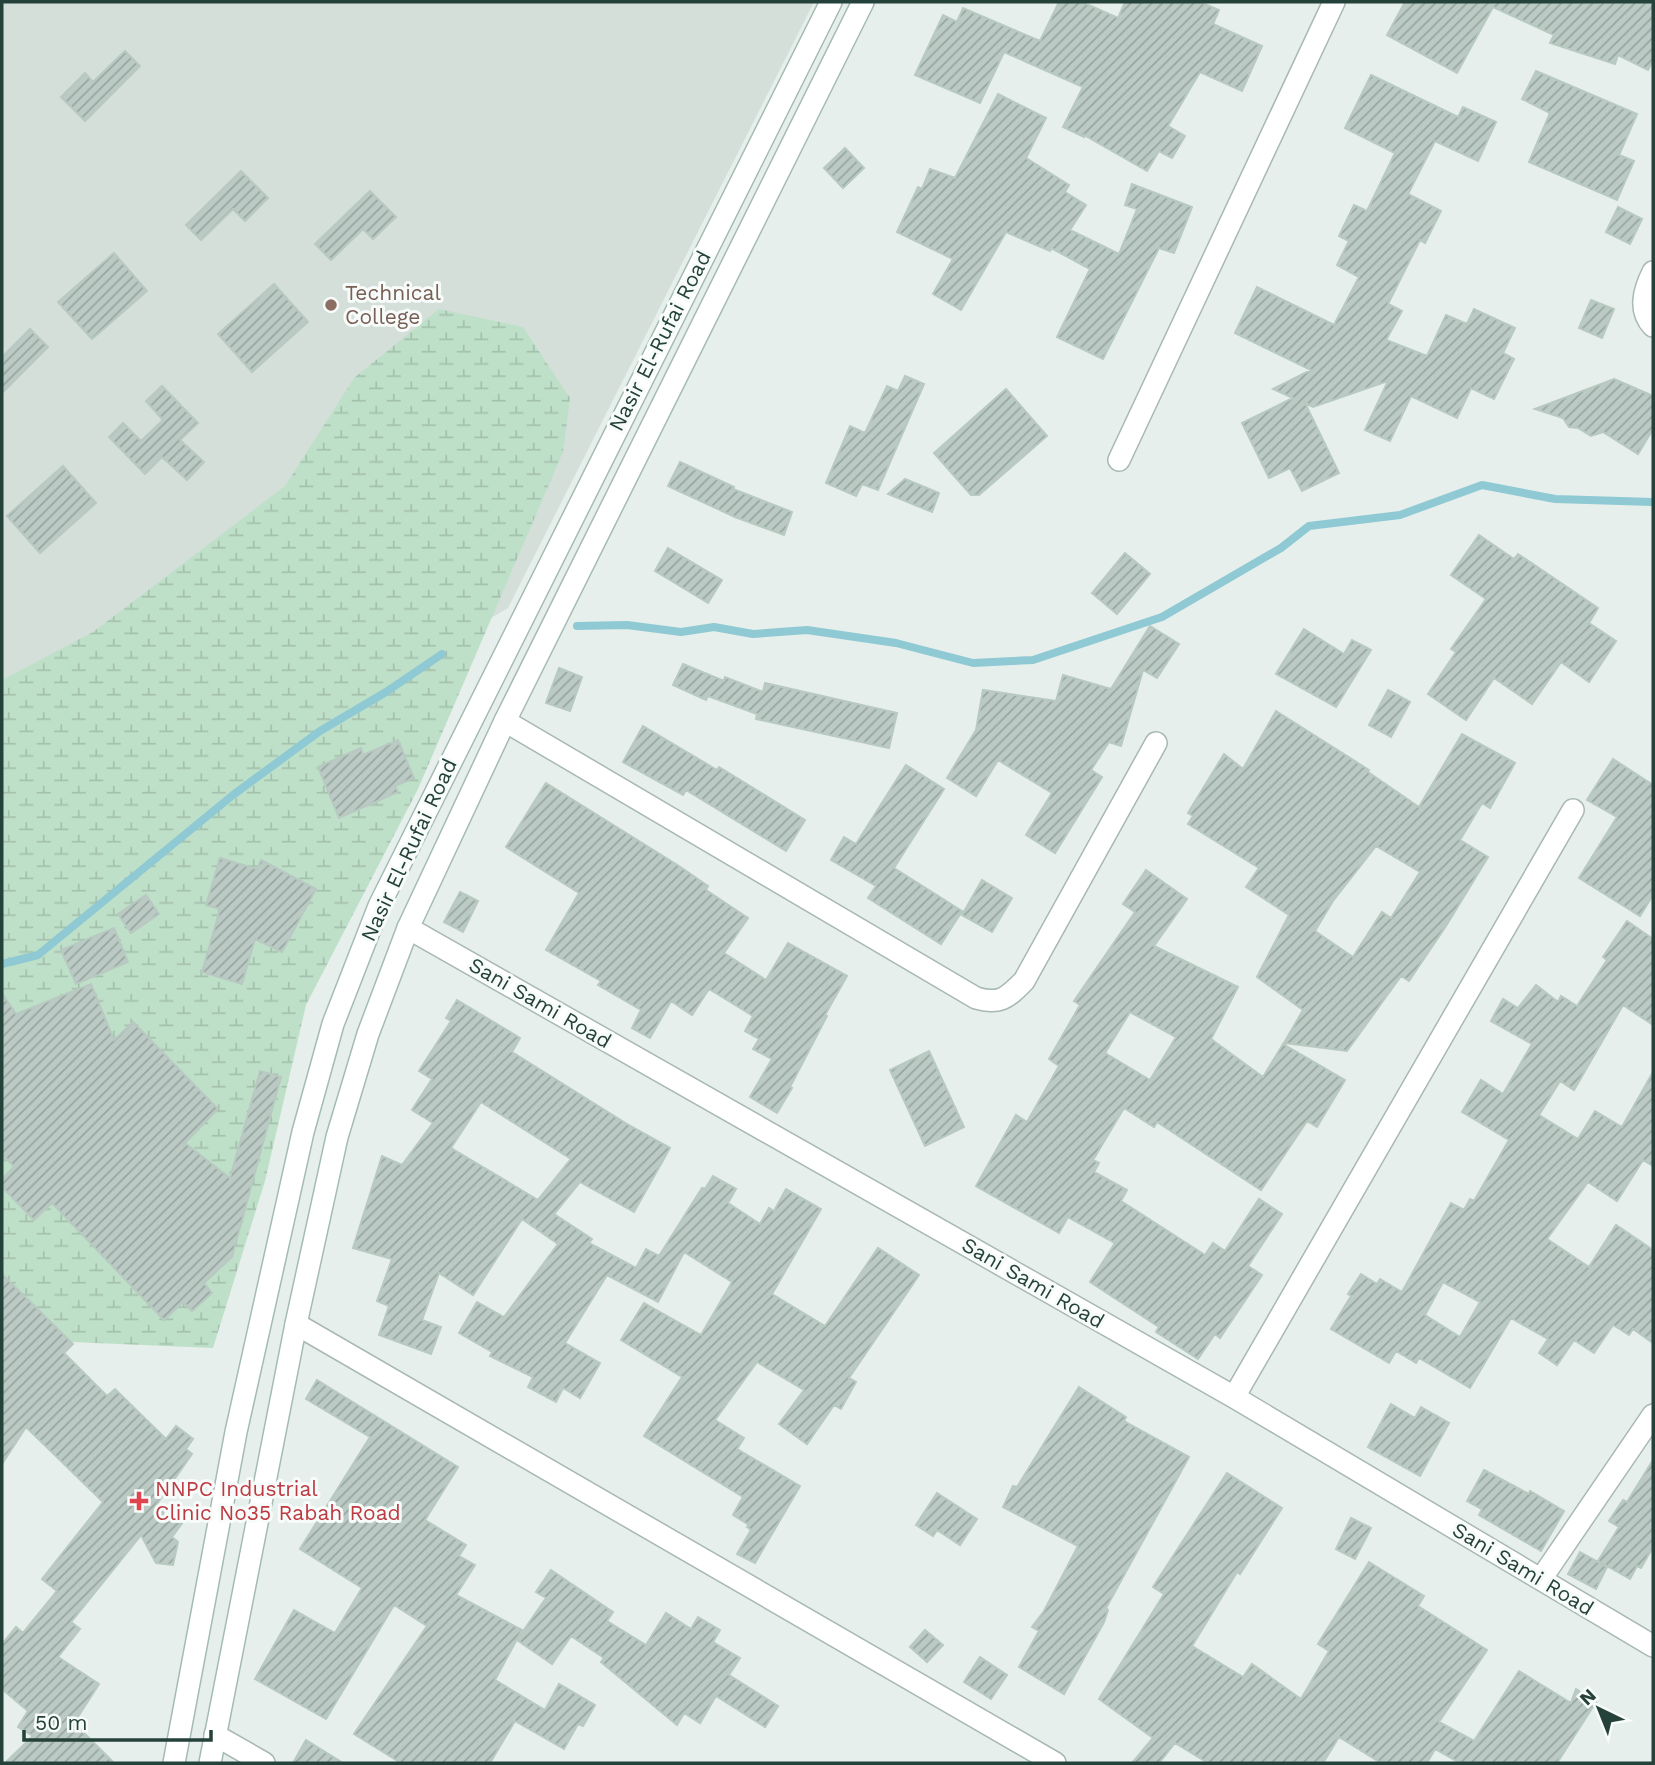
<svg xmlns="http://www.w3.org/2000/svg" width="1655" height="1765" font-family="'Work Sans',sans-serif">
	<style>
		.built { fill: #d4dfda }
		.wetland { fill: url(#wetland-marsh) }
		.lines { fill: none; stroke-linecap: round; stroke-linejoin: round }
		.stream { stroke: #8ec9d4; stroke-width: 8 }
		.building { fill: url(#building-hatch); stroke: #b8c9c2; stroke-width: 2; fill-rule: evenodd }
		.street-casing { stroke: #a8b8b2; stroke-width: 24 }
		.secondary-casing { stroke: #a4bbb3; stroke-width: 24 }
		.street { stroke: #fff; stroke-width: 21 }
		.secondary { stroke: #fff; stroke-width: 21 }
		.education-dot { fill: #8d6e63; stroke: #f7fbf9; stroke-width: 2.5 }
		.health-dot { fill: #e0444e; stroke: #f7fbf9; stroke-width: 2.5 }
		.labels { text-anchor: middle; stroke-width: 6; stroke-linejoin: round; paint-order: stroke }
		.education-label { font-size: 21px; fill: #785e54; stroke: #f7fbf9; text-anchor: start }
		.street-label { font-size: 21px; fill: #24423a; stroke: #f7fbf9 }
		.health-label { font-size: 21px; fill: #be3a42; stroke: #f7fbf9; text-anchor: start }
	</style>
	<defs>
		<pattern id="wetland-marsh" width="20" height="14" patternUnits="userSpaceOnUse" patternTransform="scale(1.75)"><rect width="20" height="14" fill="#bfe0c8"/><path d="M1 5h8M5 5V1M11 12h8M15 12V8" fill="none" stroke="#a4c1ad"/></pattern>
		<pattern id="building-hatch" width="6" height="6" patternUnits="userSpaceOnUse" patternTransform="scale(1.75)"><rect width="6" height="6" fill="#bbcac4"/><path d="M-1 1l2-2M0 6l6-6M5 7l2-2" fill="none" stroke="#98a6a0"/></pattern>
	</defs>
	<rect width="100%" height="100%" fill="#e6efeb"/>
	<!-- built -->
	<path class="built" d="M2,2H814L508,608L2,908Z"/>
	<!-- wetland -->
	<path class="wetland" d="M439,309L523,327L570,398L563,452L418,789L306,1005L265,1181L213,1348L48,1341L2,1350V680L93,632L285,486L354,378Z"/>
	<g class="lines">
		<!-- stream -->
		<path class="stream" d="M577,626L627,625L681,632L714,627L753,634L807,630L896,643L973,663L1033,660L1162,617L1281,548L1309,526L1400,515L1482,485L1555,499L1653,502
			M2,964L38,955L233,795L320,731L386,692L442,654"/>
	</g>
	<!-- building -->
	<path class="building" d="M1059,2H1082L1118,18L1125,2H1200L1219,10L1213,24L1262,46L1242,91L1200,72L1168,126L1185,136L1172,158L1159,151L1147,171L1084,135V137L1063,127L1083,87L1004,52L980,103L915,75L943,15L957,22L963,8L1040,41Z
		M1405,2H1653V60L1648,70L1618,55L1615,64L1550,43L1554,35L1493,7L1457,73L1387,35Z
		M125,51L140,66L85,121L61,97L85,73L93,82Z
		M1536,71L1637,114L1619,155L1634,161L1617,200L1529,162L1550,113L1522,99Z
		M1371,75L1458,117L1463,107L1496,122L1478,161L1435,141L1408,194L1441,211L1425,243L1420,240L1388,304L1402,311L1386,340L1427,356L1446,315L1467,324L1474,309L1515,328L1503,353L1514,359L1494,399L1471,388L1457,418L1411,396L1390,441L1365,430L1388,381L1313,407L1305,403L1339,473L1302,491L1290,468L1269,478L1242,423L1293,398L1273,389L1311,370L1235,333L1257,287L1334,325L1359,277L1337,265L1349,241L1339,236L1354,205L1367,211L1395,153L1345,128Z
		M998,94L1046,118L1026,158L1069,185L1065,192L1086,205L1070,230L1119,254L1137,209L1125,205L1132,184L1192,207L1174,253L1159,248L1103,359L1057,337L1090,269L1051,248L1050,251L1006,232L961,310L933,294L953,259L897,232L918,187L922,189L930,169L955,178Z
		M845,148L864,168L843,188L824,168Z
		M241,171L268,198L245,221L233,209L201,240L186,225Z
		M370,191L396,217L373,239L363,229L331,260L315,244Z
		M1618,207L1642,219L1630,244L1606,232Z
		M114,253L147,291L92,339L58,302Z
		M274,284L308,322L252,372L218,334Z
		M1591,300L1614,309L1602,338L1579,328Z
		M30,329L48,347L2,393V357Z
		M905,376L924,384L878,490L862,484L856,496L826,483L850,426L865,433L887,386L898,391Z
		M1614,379L1653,396V429L1638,454L1603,432L1591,436L1578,428L1569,427L1563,418L1535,409Z
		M162,386L198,423L180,440L204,462L187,480L162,457L145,474L109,437L123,423L141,441L163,420L146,401Z
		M1006,389L1047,436L979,495H971L934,453Z
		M680,462L734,487L733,489L792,512L784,535L735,517L668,486Z
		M63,466L96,503L40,553L7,516Z
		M905,479L939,493L932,512L888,494Z
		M1479,535L1514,559L1518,554L1598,608L1589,623L1616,641L1589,682L1561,662L1532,704L1494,678L1466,720L1428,694L1456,652L1451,649L1486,599L1451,575Z
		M668,548L722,580L708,603L655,571Z
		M1125,553L1150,574L1117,614L1092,593Z
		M1150,626L1179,644L1157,678L1143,670L1121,746L1109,742L1091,770L1102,777L1055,853L1026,835L1052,793L998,760L976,796L947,778L976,730L983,690L1056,701L1063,675L1111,689Z
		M1304,629L1344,654L1352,640L1371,650L1336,707L1276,674Z
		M683,664L724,681L725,677L763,692L765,683L897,713L889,748L756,719L757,714L708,696L706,700L673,685Z
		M559,668L582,677L570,711L546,703Z
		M1388,690L1410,702L1391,737L1369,725Z
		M1276,711L1369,770L1368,772L1419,807L1462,734L1515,763L1490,808L1482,803L1460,840L1488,857L1446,926L1409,981L1401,976L1347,1051L1284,1043L1303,1010L1257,977L1289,915L1246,887L1259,868L1188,824L1193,816L1188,813L1224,754L1243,769ZM1376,846L1420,872L1391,918L1382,912L1353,957L1315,931L1333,901Z
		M643,726L717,770L719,767L805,820L786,851L686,790L683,795L623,762Z
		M398,740L414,778L395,786L398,792L339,818L318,767L361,748L363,755Z
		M1613,759L1653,785V895L1640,916L1579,878L1617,817L1587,800Z
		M906,765L944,789L894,868L962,911L941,944L868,898L876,886L831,860L844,837L856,844Z
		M546,783L679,866L708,886L706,890L748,918L724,953L766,980L788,943L847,976L825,1015L827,1016L790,1087L792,1088L777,1113L750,1097L772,1059L753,1049L759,1039L745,1031L753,1016L709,989L692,1015L671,1001L650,1038L632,1028L641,1010L598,985L601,981L546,950L579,893L506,847Z
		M220,858L257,869L261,860L316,889L282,952L255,939L242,984L202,972L220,909L206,905Z
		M1146,870L1187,899L1154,946L1238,987L1211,1039L1263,1077L1283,1044L1345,1080L1317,1127L1307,1121L1261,1190L1157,1122L1154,1127L1124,1108L1093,1160L1099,1163L1094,1172L1127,1190L1121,1201L1205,1255L1213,1243L1225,1251L1259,1199L1282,1214L1248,1266L1262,1275L1220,1338L1215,1334L1198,1359L1156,1332L1159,1327L1090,1282L1115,1243L1068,1217L1059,1233L976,1186L1016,1115L1027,1122L1059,1066L1049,1059L1080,1005L1074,1001L1135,912L1123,904ZM1130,1012L1176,1037L1150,1080L1105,1053Z
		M982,880L1012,898L992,932L962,915Z
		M460,892L478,901L463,932L444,922Z
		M146,895L159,914L131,933L118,914Z
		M1627,921L1653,939V1025L1623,1005L1574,1090L1560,1081L1539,1115L1578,1139L1595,1111L1622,1127L1653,1072V1166L1643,1160L1617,1201L1588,1182L1547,1239L1589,1267L1616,1225L1653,1250V1343L1633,1329L1629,1335L1613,1325L1594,1353L1574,1340L1557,1365L1539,1353L1548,1339L1511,1318L1470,1388L1419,1358L1416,1363L1396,1351L1389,1363L1331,1329L1351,1296L1348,1294L1361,1274L1377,1284L1380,1279L1402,1292L1451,1203L1464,1210L1470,1199L1474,1201L1509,1140L1462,1112L1481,1080L1503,1094L1532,1044L1491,1021L1503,999L1518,1008L1536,985L1558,1002L1561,996L1577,1006L1607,960L1603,957ZM1443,1282L1480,1302L1460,1337L1425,1315Z
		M114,928L128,962L76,984L61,950Z
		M91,984L114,1040L133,1022L218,1109L185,1143L230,1178L260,1071L281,1077L232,1257L204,1283L212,1293L192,1311L183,1302L164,1320L52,1203L34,1220L2,1187V1179L14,1167L2,1154V993L16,1014Z
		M457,1000L520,1038L512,1052L627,1124L670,1148L634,1212L580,1182L554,1214L592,1239L589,1243L636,1268L646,1249L659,1256L702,1188L705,1189L713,1176L736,1189L728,1203L760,1224L769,1208L774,1211L786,1189L821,1209L772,1294L825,1326L878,1248L919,1275L849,1378L856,1382L841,1409L834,1405L807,1444L779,1424L804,1390L757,1362L715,1420L744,1438L737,1449L800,1486L755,1563L737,1554L751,1530L747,1527L749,1525L733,1515L743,1497L644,1436L682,1377L621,1340L644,1303L701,1335L732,1282L684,1252L658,1302L607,1275L565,1343L600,1363L580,1398L563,1388L556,1402L528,1387L533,1377L490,1356L492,1352L459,1333L477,1302L504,1317L558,1244L522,1219L473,1295L439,1273L422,1320L441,1327L431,1354L379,1335L389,1306L377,1301L392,1259L353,1248L382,1156L402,1165L433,1123L412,1110L432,1079L419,1071L451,1021L446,1018ZM481,1102L571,1159L538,1200L451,1148Z
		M929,1051L964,1127L925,1146L890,1070Z
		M2,1274L73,1344L64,1353L107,1396L115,1389L166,1439L176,1426L193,1439L186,1449L192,1454L157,1504L183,1522L172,1537L178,1542L173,1565L156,1563L141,1535L71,1622L80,1629L58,1657L99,1684L74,1723L114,1763H5L33,1736L18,1727L28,1711L2,1689V1644L16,1627L23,1633L57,1591L42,1579L103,1502L26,1427L2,1464Z
		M317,1380L458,1467L425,1520L466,1545L459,1556L475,1565L456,1595L522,1630L495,1680L545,1710L559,1684L595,1705L583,1726L578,1724L564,1749L515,1721L490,1763H401L354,1734L427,1626L394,1605L326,1719L255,1679L294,1610L335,1633L362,1588L300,1549L370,1437L306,1399Z
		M1079,1387L1126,1417L1124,1421L1189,1457L1106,1608L1108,1610L1104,1622L1064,1694L1019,1667L1039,1631L1032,1627L1044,1611L1078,1546L1003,1507L1013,1486L1017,1487Z
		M1391,1404L1415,1418L1421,1407L1449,1423L1420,1476L1368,1447Z
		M1653,1460V1547L1641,1568L1637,1566L1630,1579L1598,1561L1619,1527L1609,1521L1623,1500L1627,1502Z
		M1484,1470L1529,1494L1530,1491L1564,1511L1541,1551L1479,1515L1482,1509L1467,1501Z
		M1227,1473L1282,1508L1240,1574L1237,1572L1192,1646L1243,1677L1252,1664L1301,1699L1329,1651L1318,1644L1369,1562L1424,1596L1418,1606L1487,1650L1439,1722L1474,1741L1519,1671L1571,1703L1576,1689L1596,1702L1557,1763H1460L1435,1749L1427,1763H1381L1339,1737L1323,1763H1208L1175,1743L1159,1763H1132L1153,1738L1099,1699L1164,1594L1153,1587Z
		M937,1493L977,1519L960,1545L937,1530L933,1536L916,1525Z
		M1351,1518L1371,1528L1355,1559L1336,1549Z
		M1580,1552L1607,1567L1596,1589L1568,1574Z
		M551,1570L613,1612L607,1621L646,1645L666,1613L691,1629L698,1617L720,1630L713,1642L740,1658L729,1675L778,1706L765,1727L716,1696L700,1723L684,1713L677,1725L601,1662L604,1658L571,1636L552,1664L517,1640L546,1598L536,1592Z
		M925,1630L943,1645L927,1662L910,1647Z
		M980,1657L1007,1675L991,1699L964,1682Z
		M306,1740L343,1763H293Z"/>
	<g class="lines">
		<defs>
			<path id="street" d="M1653,272C1644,290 1638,310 1653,326
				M1119,460L1334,2
				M505,721L976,998C1000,1005 1007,998 1024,981L1156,743
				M408,928L1234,1397L1653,1646
				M296,1324L1055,1763
				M1234,1397L1573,810
				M1541,1579L1653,1415
				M215,1735L264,1763"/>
			<path id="secondary" d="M174,1763L236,1432L303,1132L333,1024L379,906L831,2
				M210,1763L296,1324L337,1137L368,1034L408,928L505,721L863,2"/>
		</defs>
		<!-- street casing -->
		<use href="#street" class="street-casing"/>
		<!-- secondary casing -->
		<use href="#secondary" class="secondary-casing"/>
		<!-- street -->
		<use href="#street" class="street"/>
		<!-- secondary -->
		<use href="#secondary" class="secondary"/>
	</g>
	<!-- markers -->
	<circle class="education-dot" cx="331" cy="305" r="7"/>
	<path class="health-dot" d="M135.5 1490.5h7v7h7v7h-7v7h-7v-7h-7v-7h7z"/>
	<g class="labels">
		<!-- education labels -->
		<g class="education-label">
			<text x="345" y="300">Technical<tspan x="345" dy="24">College</tspan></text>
		</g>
		<!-- street labels -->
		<g class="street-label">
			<text transform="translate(660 341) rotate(-63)" y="7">Nasir El-Rufai Road</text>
			<text transform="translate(409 850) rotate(-65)" y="7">Nasir El-Rufai Road</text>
			<text transform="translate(540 1003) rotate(30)" y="7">Sani Sami Road</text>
			<text transform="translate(1033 1283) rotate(30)" y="7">Sani Sami Road</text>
			<text transform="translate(1523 1569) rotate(31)" y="7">Sani Sami Road</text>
		</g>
		<!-- health labels -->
		<g class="health-label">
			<text x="155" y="1496">NNPC Industrial<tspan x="155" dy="24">Clinic No35 Rabah Road</tspan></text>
		</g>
	</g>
	<!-- border -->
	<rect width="1655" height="1765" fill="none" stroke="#24423a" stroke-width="7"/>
	<!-- north arrow -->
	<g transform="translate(1599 1709) rotate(317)" stroke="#f7fbf9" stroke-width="5" paint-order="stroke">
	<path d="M0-5L12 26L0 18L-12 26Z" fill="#24423a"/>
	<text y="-10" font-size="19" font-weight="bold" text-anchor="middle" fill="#24423a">N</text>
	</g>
	<!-- scale -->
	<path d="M24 1730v10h187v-10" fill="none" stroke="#24423a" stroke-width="3.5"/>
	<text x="35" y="1730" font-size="21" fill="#24423a" stroke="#f7fbf9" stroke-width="5" paint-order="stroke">50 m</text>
</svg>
